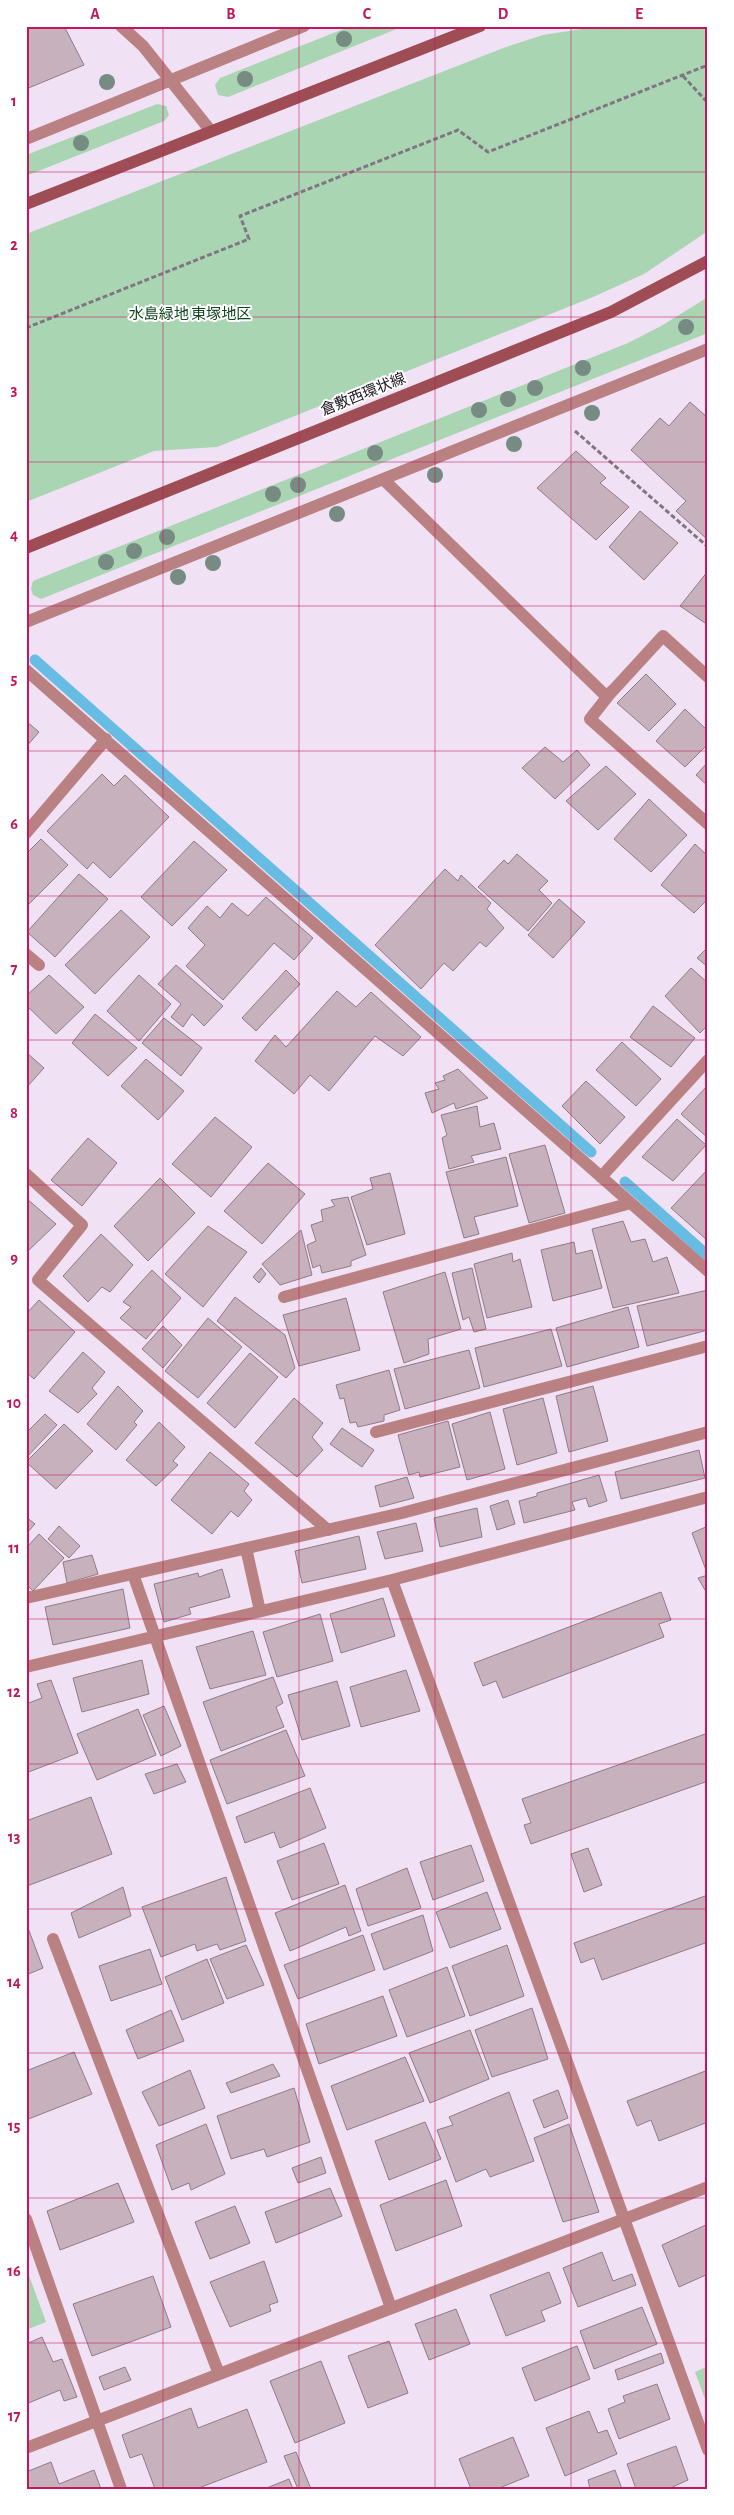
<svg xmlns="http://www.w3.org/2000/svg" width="734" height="2515" font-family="'Alegreya Sans','Noto Sans JP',sans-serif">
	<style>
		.green { fill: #aad5b3 }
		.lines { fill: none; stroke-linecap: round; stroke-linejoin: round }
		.stream { stroke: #67bce3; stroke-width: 11 }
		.building { fill: #c7b1bd; stroke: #907b86 }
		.path { stroke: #7f7682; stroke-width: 3; stroke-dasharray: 5 2.5; stroke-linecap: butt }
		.minor { stroke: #ba8183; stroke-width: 12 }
		.secondary { stroke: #9f4d54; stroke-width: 12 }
		.tree { fill: #768b82 }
		.grid { fill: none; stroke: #c2185b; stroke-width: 1; stroke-opacity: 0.55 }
		.labels { text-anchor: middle; stroke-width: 4; stroke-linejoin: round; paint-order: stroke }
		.park-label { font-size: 15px; fill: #134524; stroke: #fff }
		.street-label { font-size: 15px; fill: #1b161d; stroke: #fff }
		.neatline { fill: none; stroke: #c2185b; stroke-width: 2 }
		.grid-label { font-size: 16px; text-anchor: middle; font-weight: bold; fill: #c2185b }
	</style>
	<rect width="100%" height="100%" fill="#f0e1f4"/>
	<!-- green -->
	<path class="green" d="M351,26H404L228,97L218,95L215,85L220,78Z
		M601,26H708V231L644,274L593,297L217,447L154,451L26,502V234L506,47L543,35Z
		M157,104L166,106L169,115L164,121L26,176V155Z
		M708,297V333L41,599L33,595L31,589L33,581L628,343L661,326Z
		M26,2267L46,2322L26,2330Z
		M708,2366V2407L695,2372Z"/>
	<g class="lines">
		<!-- stream -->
		<path class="stream" d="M35,660L591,1152
			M625,1182L708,1256"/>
	</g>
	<!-- building -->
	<path class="building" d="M26,26H64L84,65L26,89Z
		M690,402L708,418V540L676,511L686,501L631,450L660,418L669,426Z
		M576,451L606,478L600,483L629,507L596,540L537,488Z
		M640,511L678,543L644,580L609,547Z
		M708,571V625L680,606Z
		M646,674L676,704L649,731L617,703Z
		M685,709L708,731V744L685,767L656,741Z
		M26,721L39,732L26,747Z
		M545,747L563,762L577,750L590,765L555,799L522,768Z
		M708,762V786L696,775Z
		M606,766L636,794L598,830L566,801Z
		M102,774L114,786L125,775L169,817L110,878L93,862L87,869L47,831Z
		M649,799L687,835L651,872L614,839Z
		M41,839L68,865L26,907V854Z
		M194,841L227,870L172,926L141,897Z
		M695,844L708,856V899L694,913L661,885Z
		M517,854L548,881L539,890L552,903L528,931L478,887L504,860L508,864Z
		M445,869L458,881L461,875L491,903L487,909L504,928L486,947L480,942L453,971L444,963L421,989L375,945Z
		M79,874L108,899L55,957L27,932Z
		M266,897L313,938L294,960L274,943L223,1000L186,966L205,945L188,928L207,906L220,918L232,903L248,916Z
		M559,899L585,922L553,958L528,935Z
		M121,910L150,937L95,994L65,965Z
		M708,947V967L697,958Z
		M176,965L223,1006L204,1026L192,1014L183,1027L171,1017L181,1004L158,984Z
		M691,968L708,983V1025L700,1033L665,996Z
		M286,970L300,984L256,1031L242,1018Z
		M49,975L84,1007L56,1034L26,1005V996Z
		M139,975L171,1004L139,1041L107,1011Z
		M337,991L356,1007L371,992L421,1037L403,1056L375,1036L329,1091L310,1075L294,1094L255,1061L275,1035L286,1047Z
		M653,1006L695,1038L671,1067L630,1037Z
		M95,1014L137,1048L108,1076L72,1043Z
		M164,1018L202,1048L181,1076L142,1043Z
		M622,1042L661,1079L636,1106L596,1070Z
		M26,1052L44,1068L26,1088Z
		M146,1059L184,1091L158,1120L121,1086Z
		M458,1069L488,1098L456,1109L454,1103L432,1113L425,1093L439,1089L435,1083L445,1080L443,1076Z
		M586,1081L625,1117L600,1144L562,1106Z
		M708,1085V1138L681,1114Z
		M477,1106L480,1127L494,1123L501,1149L471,1156L474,1162L449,1169L442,1138L447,1135L441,1115Z
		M215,1117L252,1147L211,1197L172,1164Z
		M677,1119L706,1145L673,1181L642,1157Z
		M88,1138L117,1163L82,1206L51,1180Z
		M545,1145L565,1213L529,1223L509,1154Z
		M506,1157L518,1206L474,1217L479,1234L464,1238L446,1172Z
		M268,1163L305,1194L262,1244L224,1211Z
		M708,1169V1241L671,1208Z
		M390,1173L405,1234L367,1245L351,1197L373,1189L370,1178Z
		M160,1178L195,1213L148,1261L114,1226Z
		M348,1197L366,1255L351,1261V1266L322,1273L320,1265L313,1268L307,1245L316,1241L311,1225L323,1221L321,1210L335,1206L331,1200Z
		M26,1198L56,1224L26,1253Z
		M623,1221L631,1242L645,1239L653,1262L667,1257L679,1293L613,1308L592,1229Z
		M208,1226L247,1252L203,1307L165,1274Z
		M301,1230L312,1275L280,1285L262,1264Z
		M101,1234L133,1265L110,1292L102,1287L88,1302L63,1276Z
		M574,1242L576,1254L592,1250L602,1288L553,1301L541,1250Z
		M512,1253L513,1262L520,1259L532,1307L487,1318L474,1264Z
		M261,1268L266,1274L259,1283L253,1277Z
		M472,1268L486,1329L474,1332L469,1317L463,1320L452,1273Z
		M152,1270L181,1298L146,1339L120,1318L131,1307L123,1302Z
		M445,1272L461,1329L428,1339L429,1354L404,1363L383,1292Z
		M708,1290V1330L647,1346L637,1306Z
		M235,1297L285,1335L295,1368L286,1378L217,1321Z
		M346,1298L360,1350L299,1366L283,1315Z
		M39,1300L75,1332L34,1379L26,1372V1314Z
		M628,1307L639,1347L567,1367L556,1328Z
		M208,1318L242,1347L198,1398L165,1371Z
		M163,1326L182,1345L163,1368L142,1349Z
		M551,1329L562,1366L484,1387L475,1348Z
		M469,1350L480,1388L405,1409L394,1369Z
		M83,1352L105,1372L92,1388L97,1394L78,1413L49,1391Z
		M250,1353L278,1377L235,1428L207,1403Z
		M389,1370L400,1410L384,1415V1421L358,1427L356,1422L350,1423L344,1398L340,1399L336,1385Z
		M118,1386L143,1411L134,1422L137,1425L116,1450L87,1424Z
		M593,1386L608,1441L569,1452L556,1396Z
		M294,1398L323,1423L312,1437L323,1450L297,1477L255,1443Z
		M543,1398L557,1453L517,1465L503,1409Z
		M490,1412L505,1469L467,1480L452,1424Z
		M45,1414L57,1425L26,1458V1433Z
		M448,1421L460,1467L420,1477L419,1472L409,1475L398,1435Z
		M159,1422L185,1447L173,1461L178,1465L156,1486L126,1460Z
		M64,1424L93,1451L56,1489L26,1462Z
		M342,1428L374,1450L362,1467L330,1444Z
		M699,1450L705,1478L621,1499L615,1472Z
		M210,1452L249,1484L244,1491L252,1500L238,1517L231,1511L212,1534L171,1500Z
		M599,1475L607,1501L589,1507L586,1498L572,1502L575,1510L524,1523L519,1501L537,1496V1493Z
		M407,1477L414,1498L380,1507L375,1486Z
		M508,1500L515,1524L497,1530L490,1506Z
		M477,1508L482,1537L440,1547L434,1518Z
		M26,1517L35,1524L26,1534Z
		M416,1523L423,1551L385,1559L377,1532Z
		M59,1526L80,1546L69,1558L48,1539Z
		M708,1526V1569L706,1570L692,1533Z
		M39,1534L64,1558L33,1591L26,1584V1548Z
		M359,1536L366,1569L302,1583L295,1551Z
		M92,1555L98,1574L67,1583L63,1562Z
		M222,1569L230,1597L189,1608L191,1614L164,1622L154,1584L198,1573L199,1577Z
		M708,1575V1588L705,1590L698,1578Z
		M123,1589L130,1628L53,1645L45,1607Z
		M661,1592L671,1620L659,1624L664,1637L503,1698L496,1681L483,1686L474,1663Z
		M383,1598L395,1636L341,1653L330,1614Z
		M320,1614L333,1661L277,1677L263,1632Z
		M253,1631L266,1675L210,1689L196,1647Z
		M142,1660L149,1694L82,1712L73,1678Z
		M406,1670L420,1711L361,1727L350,1687Z
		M273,1677L283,1703L276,1707L284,1727L221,1751L203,1702Z
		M51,1680L78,1753L26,1773V1704L42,1698L37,1684Z
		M337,1681L350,1726L302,1740L288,1695Z
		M164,1706L181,1746L161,1756L143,1715Z
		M138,1709L156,1755L97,1780L77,1734Z
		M286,1730L305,1776L227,1804L210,1760Z
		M708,1733V1781L531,1844L524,1825L531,1823L522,1799Z
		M177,1764L186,1782L154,1794L145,1774Z
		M310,1788L326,1828L280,1848L274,1832L245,1843L236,1817Z
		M91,1797L112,1854L27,1886L26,1821Z
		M324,1843L339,1884L292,1900L277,1861Z
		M471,1845L484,1881L433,1900L420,1862Z
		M588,1848L602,1885L584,1892L571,1854Z
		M407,1868L421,1908L368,1926L356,1889Z
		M226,1877L246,1941L220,1950L217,1944L197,1951L195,1944L161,1957L142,1907Z
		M345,1885L361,1931L349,1936L346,1927L290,1951L275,1913Z
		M123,1887L131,1916L79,1938L71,1913Z
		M487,1892L501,1929L450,1948L436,1912Z
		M708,1895V1942L602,1980L594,1958L581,1963L574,1943Z
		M423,1915L433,1951L384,1970L371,1934Z
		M28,1928L43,1968L26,1975V1929Z
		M363,1935L375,1970L298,1999L284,1965Z
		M246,1945L264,1985L227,1999L210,1959Z
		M507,1945L524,1996L470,2016L452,1966Z
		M150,1949L162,1984L111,2001L99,1966Z
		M207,1959L224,2003L182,2020L165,1977Z
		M447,1967L465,2016L407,2037L389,1990Z
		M383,1996L397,2036L319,2064L306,2024Z
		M532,2008L548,2059L492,2077L475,2030Z
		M171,2010L184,2041L138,2059L126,2030Z
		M470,2030L489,2079L430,2103L409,2053Z
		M74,2052L92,2094L26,2120V2071Z
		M405,2057L424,2101L347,2130L331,2086Z
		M273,2064L280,2076L231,2093L226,2083Z
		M190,2070L205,2108L159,2126L142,2092Z
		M708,2070V2122L659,2141L651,2120L637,2126L627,2101Z
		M294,2088L310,2142L267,2157L264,2149L231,2159L217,2116Z
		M558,2090L568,2118L544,2128L533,2100Z
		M509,2092L534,2161L490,2177L486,2169L456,2182L437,2130L453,2125L449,2117Z
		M425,2122L441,2159L389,2180L375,2141Z
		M206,2124L225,2174L191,2190L189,2183L172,2190L156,2145Z
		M569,2124L599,2212L563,2222L534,2138Z
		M321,2157L326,2173L298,2183L292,2168Z
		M446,2180L462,2226L396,2251L380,2205Z
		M118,2183L134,2222L60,2250L47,2211Z
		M330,2188L342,2216L276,2243L265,2212Z
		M235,2206L250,2243L210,2259L195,2222Z
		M708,2224V2274L679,2287L662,2245Z
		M602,2252L613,2281L632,2274L636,2285L578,2307L563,2268Z
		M264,2261L278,2302L269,2305L271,2311L230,2327L210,2282Z
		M549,2272L561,2303L541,2311L545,2321L506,2336L490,2295Z
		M153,2276L171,2327L92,2356L73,2304Z
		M642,2307L657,2344L594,2369L580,2331Z
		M456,2309L470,2344L429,2360L415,2324Z
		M42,2337L53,2362L62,2359L77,2397L64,2401L60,2390L26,2404V2344Z
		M389,2341L408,2393L368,2408L348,2356Z
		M577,2346L590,2379L535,2401L522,2368Z
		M661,2353L664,2363L618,2380L615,2370Z
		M321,2361L345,2423L295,2443L270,2381Z
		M125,2367L131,2380L104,2390L99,2377Z
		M657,2384L670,2419L619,2439L608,2409L625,2402L623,2396Z
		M191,2408L198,2428L247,2409L267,2462L196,2489H155L142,2454L130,2458L122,2435Z
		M589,2411L598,2433L607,2430L617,2454L565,2476L546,2428Z
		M513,2437L529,2476L497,2489H471L459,2459Z
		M676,2446L688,2480L668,2489H636L627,2464Z
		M296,2452L311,2489H298L284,2456Z
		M51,2462L59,2484L94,2470L101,2489H26V2472Z
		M615,2470L622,2489H590L588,2480Z
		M289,2479L293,2489H264Z"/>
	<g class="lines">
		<!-- path -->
		<path class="path" d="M683,76L708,103
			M26,328L249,239L240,216L458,130L488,152L708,65
			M575,431L708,547"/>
		<!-- minor -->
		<path class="minor" d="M121,26L143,46L210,130
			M26,139L304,26
			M383,479L607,697L663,636L708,677
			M26,622L708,349
			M26,670L708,1271
			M612,691L590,719L708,824
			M26,833L106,739
			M26,954L39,965
			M26,1174L82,1225L38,1280L328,1530
			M601,1177L708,1060
			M284,1297L631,1203
			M376,1432L708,1346
			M246,1548L260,1611
			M133,1574L391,2308
			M392,1580L708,2450
			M26,1598L402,1513L708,1432
			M26,1667L392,1580L708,1497
			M53,1939L219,2374
			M26,2219L121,2489
			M26,2448L708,2187"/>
		<!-- secondary -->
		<path class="secondary" d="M26,204L480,26
			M26,548L611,312L708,261"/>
	</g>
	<!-- trees -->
	<g class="tree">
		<circle cx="344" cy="39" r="8"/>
		<circle cx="245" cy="79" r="8"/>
		<circle cx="107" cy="82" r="8"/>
		<circle cx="81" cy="143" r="8"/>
		<circle cx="686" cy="327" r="8"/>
		<circle cx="583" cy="368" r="8"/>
		<circle cx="535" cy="388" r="8"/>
		<circle cx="508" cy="399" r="8"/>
		<circle cx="479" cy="410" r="8"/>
		<circle cx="592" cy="413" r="8"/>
		<circle cx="514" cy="444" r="8"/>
		<circle cx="375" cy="453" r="8"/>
		<circle cx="435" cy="475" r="8"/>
		<circle cx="298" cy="485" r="8"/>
		<circle cx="273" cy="494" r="8"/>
		<circle cx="337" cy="514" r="8"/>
		<circle cx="167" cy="537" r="8"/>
		<circle cx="134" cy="551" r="8"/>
		<circle cx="106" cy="562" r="8"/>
		<circle cx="213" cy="563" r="8"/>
		<circle cx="178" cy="577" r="8"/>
	</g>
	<!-- grid -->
	<path class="grid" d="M163,26V2489M299,26V2489M435,26V2489M571,26V2489M26,172H708M26,317H708M26,462H708M26,606H708M26,751H708M26,896H708M26,1040H708M26,1185H708M26,1330H708M26,1475H708M26,1619H708M26,1764H708M26,1909H708M26,2053H708M26,2198H708M26,2343H708"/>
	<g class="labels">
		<!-- park labels -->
		<g class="park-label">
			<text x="190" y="319">水島緑地 東塚地区</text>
		</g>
		<!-- street labels -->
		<g class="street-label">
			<text transform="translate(363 394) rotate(-22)" y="5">倉敷西環状線</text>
		</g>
	</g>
	<!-- border -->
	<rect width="734" height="2515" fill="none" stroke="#ffffff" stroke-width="55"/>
	<rect x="28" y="28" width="678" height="2460" class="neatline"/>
	<g class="grid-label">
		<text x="95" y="19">A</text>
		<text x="231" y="19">B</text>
		<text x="367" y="19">C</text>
		<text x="503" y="19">D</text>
		<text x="639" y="19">E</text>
		<text x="14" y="106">1</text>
		<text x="14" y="250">2</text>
		<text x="14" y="395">3</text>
		<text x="14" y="540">4</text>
		<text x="14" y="684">5</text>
		<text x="14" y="829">6</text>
		<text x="14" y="974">7</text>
		<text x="14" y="1118">8</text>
		<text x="14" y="1263">9</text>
		<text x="14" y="1408">10</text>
		<text x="14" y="1553">11</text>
		<text x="14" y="1697">12</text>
		<text x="14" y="1842">13</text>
		<text x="14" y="1987">14</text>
		<text x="14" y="2131">15</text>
		<text x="14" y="2276">16</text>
		<text x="14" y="2421">17</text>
	</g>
</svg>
